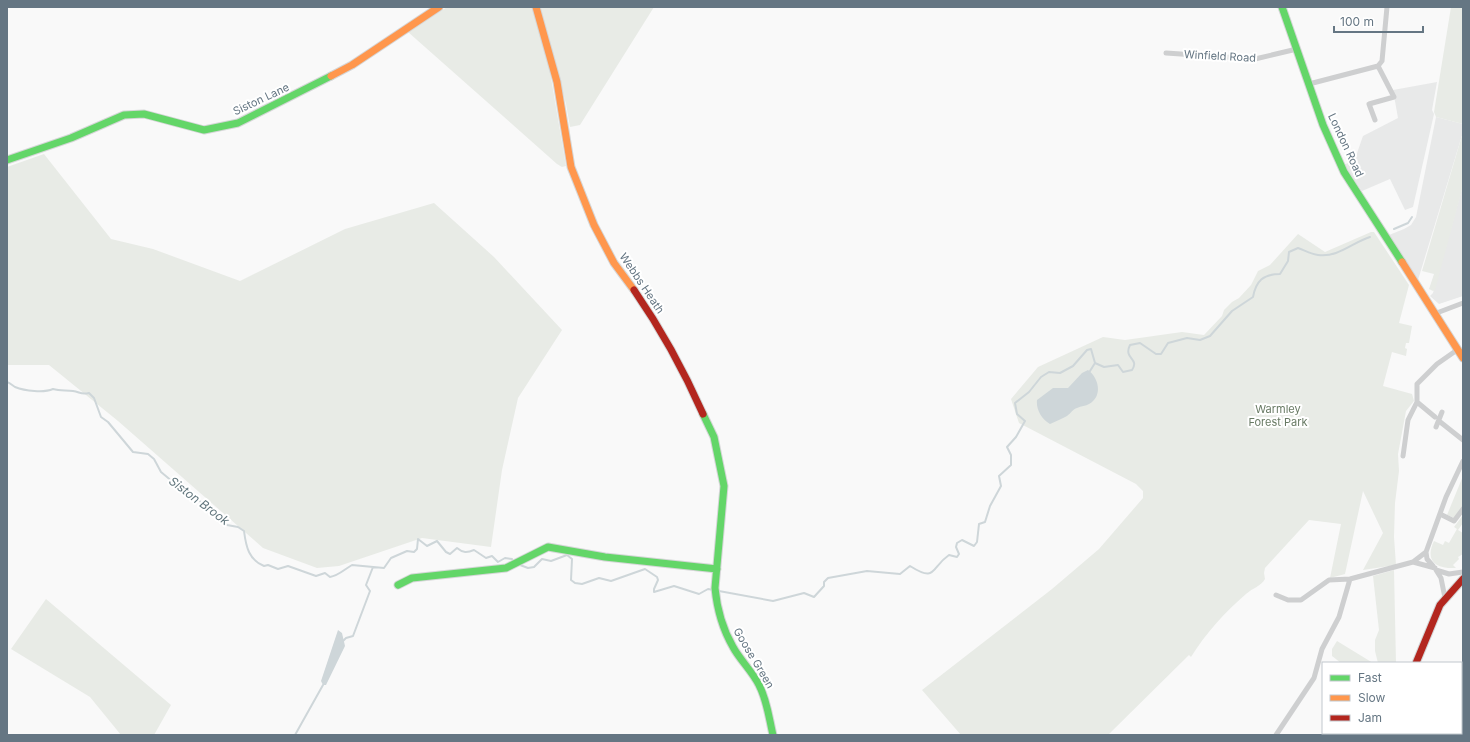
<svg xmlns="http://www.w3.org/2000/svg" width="1470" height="742" font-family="Inter,sans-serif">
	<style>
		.built { fill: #e8e9e9 }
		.green { fill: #e8ebe6 }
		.water { fill: #ced6d9 }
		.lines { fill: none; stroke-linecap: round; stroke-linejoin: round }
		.stream { stroke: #ced6d9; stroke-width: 2 }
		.fast-casing { stroke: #d5d6d7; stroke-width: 9 }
		.slow-casing { stroke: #d5d6d7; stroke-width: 9 }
		.jam-casing { stroke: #d5d6d7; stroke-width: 9 }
		.street { stroke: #cecfd0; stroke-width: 5 }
		.fast { stroke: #63d668; stroke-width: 7 }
		.slow { stroke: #ff974d; stroke-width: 7 }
		.jam { stroke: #b3261e; stroke-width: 7 }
		.labels { text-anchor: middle; stroke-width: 4; stroke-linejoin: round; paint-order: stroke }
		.street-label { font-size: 11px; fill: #657683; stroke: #fff }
		.park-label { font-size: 11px; fill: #687a64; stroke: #fff }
		.water-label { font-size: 12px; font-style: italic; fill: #60757c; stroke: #fff }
	</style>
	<rect width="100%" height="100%" fill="#f9f9f9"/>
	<!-- built -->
	<path class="built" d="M1437,82L1432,110L1434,114L1413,207L1405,210L1390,179L1362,191L1344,165L1355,159L1363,136L1398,118L1393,90Z
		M1436,117L1463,124V132L1418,280L1389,235L1404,229L1411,225L1416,217Z
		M1463,185V296L1439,304L1430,296L1433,293Z"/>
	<!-- green -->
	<path class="green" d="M447,7H532L549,66L566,166L562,167L557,164L408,32Z
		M540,7H654L580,125L570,127L566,104Z
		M1451,7H1463V124L1436,117L1434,112Z
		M1463,132V186L1435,290L1433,291L1429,289L1434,274L1422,271Z
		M44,154L111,239L153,249L240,281L345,229L434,203L494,257L562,330L518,398L502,470L491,547L422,538L339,566L317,568L263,548L118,421L49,365H7V167Z
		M1371,232H1374L1409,285L1399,323L1412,326L1409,343H1406L1405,348L1407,349L1406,356L1392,352L1383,386L1412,394L1414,401L1406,411L1398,454L1399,471L1395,503L1394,537L1396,565L1363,570L1383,533L1363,491L1345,574L1330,578L1341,524L1309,520L1265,568L1264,573L1265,579C1261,586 1253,588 1246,594C1226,611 1205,634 1191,657L1189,655L1108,735H961L922,690L1052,589L1099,549L1143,498V491L1136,484L1019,423L1011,399L1038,367L1103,337L1125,340L1182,332L1204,335L1222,316L1224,310L1232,302L1239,298L1251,285L1258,271L1270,265L1298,234L1325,252Z
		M1463,476V507L1454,518L1447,515Z
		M1463,515V523L1458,530L1463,533V554L1458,557L1459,559L1453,565L1456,568C1437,569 1424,562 1434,541L1443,545L1445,541L1449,543L1457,529L1454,527Z
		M1394,570L1396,663H1378L1375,651V640L1379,630L1373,576Z
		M46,599L171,705L154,735H121L90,697L11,649Z
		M1337,641L1373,663H1341L1332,656V649Z"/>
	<!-- water -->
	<path class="water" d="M1088,370C1099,378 1103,396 1089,404C1086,406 1081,406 1077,408C1073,409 1071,413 1067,416C1062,419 1056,421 1050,424C1041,419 1036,409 1037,400L1053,388H1068L1082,373Z
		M338,630L342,633L345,646L326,685H323L321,681Z"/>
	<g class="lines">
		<!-- stream -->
		<path class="stream" d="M1394,229L1408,223L1412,217
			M1090,371L1095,363L1104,367L1118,365L1123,372L1132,370C1140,358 1123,359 1130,345L1140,343L1156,354H1161L1168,343L1187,338L1200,340L1210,336L1232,311L1253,297C1256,281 1263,274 1280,274L1288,261L1289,252L1298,248C1304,250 1311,254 1318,255C1338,258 1353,242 1370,237
			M7,382C10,383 12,385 15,387C25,391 44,393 53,389C60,391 66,390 73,391C80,392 81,395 89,393L94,398L101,417L108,422L133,452L148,454L154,459L161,472L185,492L201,502L227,525L238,527L244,531C246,547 249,560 264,566L268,565L278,569L288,566L316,576L325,573L330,577C338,576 345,569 352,565L384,568L391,558L407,551L414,552L417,549L418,539L427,546L437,541L446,552L450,554L457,548C463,553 467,553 474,550L486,558L492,556L498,562L505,558L512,559
			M520,565L528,568L534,567L542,559L551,561L567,555L572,559L571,580L575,583L582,584L599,578L611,581L645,569L657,577L658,580L654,589V592L674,586L699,594L708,589L773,601L804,593L814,597L824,586V582L828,578L867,571L900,574L910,566C937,583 930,568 949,555L957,557L959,554L956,547L957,543L962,540L974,546L977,542L979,524L985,522L990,506L1001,486L999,476L1011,465V455L1007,447L1016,437L1025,421L1017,414L1015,403L1029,392L1041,377L1049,372L1060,373L1073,366L1087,350L1091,349L1095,363
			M343,641L346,638L353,636L370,591L366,585L373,567
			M295,735L323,685"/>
		<defs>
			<path id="fast" d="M1282,7L1323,125L1344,172L1402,262
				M7,160L71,138L124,115L144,114L204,130L238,123L331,76
				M703,414L714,437L724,486L715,588C717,609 722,628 733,647C740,660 752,671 759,685C767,700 769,718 773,735
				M398,585L412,578L506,568L548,547L605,557L717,569
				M1404,733L1405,735"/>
			<path id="slow" d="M536,7L557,82L571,167L594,225L614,263L634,290
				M331,76L352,65L439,7
				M1402,262L1463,358"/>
			<path id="jam" d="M634,290C661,329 684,371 703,414
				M1416,663L1440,605L1463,579"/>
		</defs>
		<!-- fast casing -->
		<use href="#fast" class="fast-casing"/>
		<!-- slow casing -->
		<use href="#slow" class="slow-casing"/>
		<!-- jam casing -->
		<use href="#jam" class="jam-casing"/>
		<!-- street -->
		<path class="street" d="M1166,53L1255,59L1297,49
			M1309,84L1378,66L1382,61L1387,7
			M1375,120L1369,104L1394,97L1378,66
			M1434,314L1463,303
			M1435,417L1417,402V384L1437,364L1457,350
			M1439,421L1463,440
			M1436,427L1442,412
			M1403,456L1408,420L1417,402
			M1440,514L1454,521L1463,509
			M1413,562L1426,552
			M1433,566L1427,559L1426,552L1446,497L1463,461
			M1276,595L1288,600H1301L1329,580L1350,579L1413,562L1435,568
			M1445,598L1441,578L1436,570L1449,574L1463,572
			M1276,735L1314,678L1322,649L1339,617L1350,579"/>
		<!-- fast -->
		<use href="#fast" class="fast"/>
		<!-- slow -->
		<use href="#slow" class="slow"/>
		<!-- jam -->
		<use href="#jam" class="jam"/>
	</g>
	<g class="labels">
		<!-- street labels -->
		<g class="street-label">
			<text transform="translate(1220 56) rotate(3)" y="4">Winfield Road</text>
			<text transform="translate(261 99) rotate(-25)" y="4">Siston Lane</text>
			<text transform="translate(1346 145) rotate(65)" y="4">London Road</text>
			<text transform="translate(642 283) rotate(56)" y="4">Webbs Heath</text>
			<text transform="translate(754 658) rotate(59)" y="4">Goose Green</text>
		</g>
		<!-- park labels -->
		<g class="park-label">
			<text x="1278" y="413">Warmley<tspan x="1278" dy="13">Forest Park</tspan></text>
		</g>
		<!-- water labels -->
		<g class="water-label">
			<text transform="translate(199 501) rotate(37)" y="4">Siston Brook</text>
		</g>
	</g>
	<!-- border -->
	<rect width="1470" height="742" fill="none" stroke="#657683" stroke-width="16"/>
	<!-- legend -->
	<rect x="1322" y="662" width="140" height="72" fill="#ffffff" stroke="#c1c8cd"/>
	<rect x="1330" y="675" width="20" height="6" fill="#63d668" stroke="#c1c8cd"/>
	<text x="1358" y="682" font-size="12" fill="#657683">Fast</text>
	<rect x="1330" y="695" width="20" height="6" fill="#ff974d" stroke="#c1c8cd"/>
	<text x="1358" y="702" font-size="12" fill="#657683">Slow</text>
	<rect x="1330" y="715" width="20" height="6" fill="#b3261e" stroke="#c1c8cd"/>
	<text x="1358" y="722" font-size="12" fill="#657683">Jam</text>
	<!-- scale -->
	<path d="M1334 26v6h89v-6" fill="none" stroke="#657683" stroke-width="2"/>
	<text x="1340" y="26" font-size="12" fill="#657683" stroke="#ffffff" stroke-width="3" paint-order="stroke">100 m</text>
</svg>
